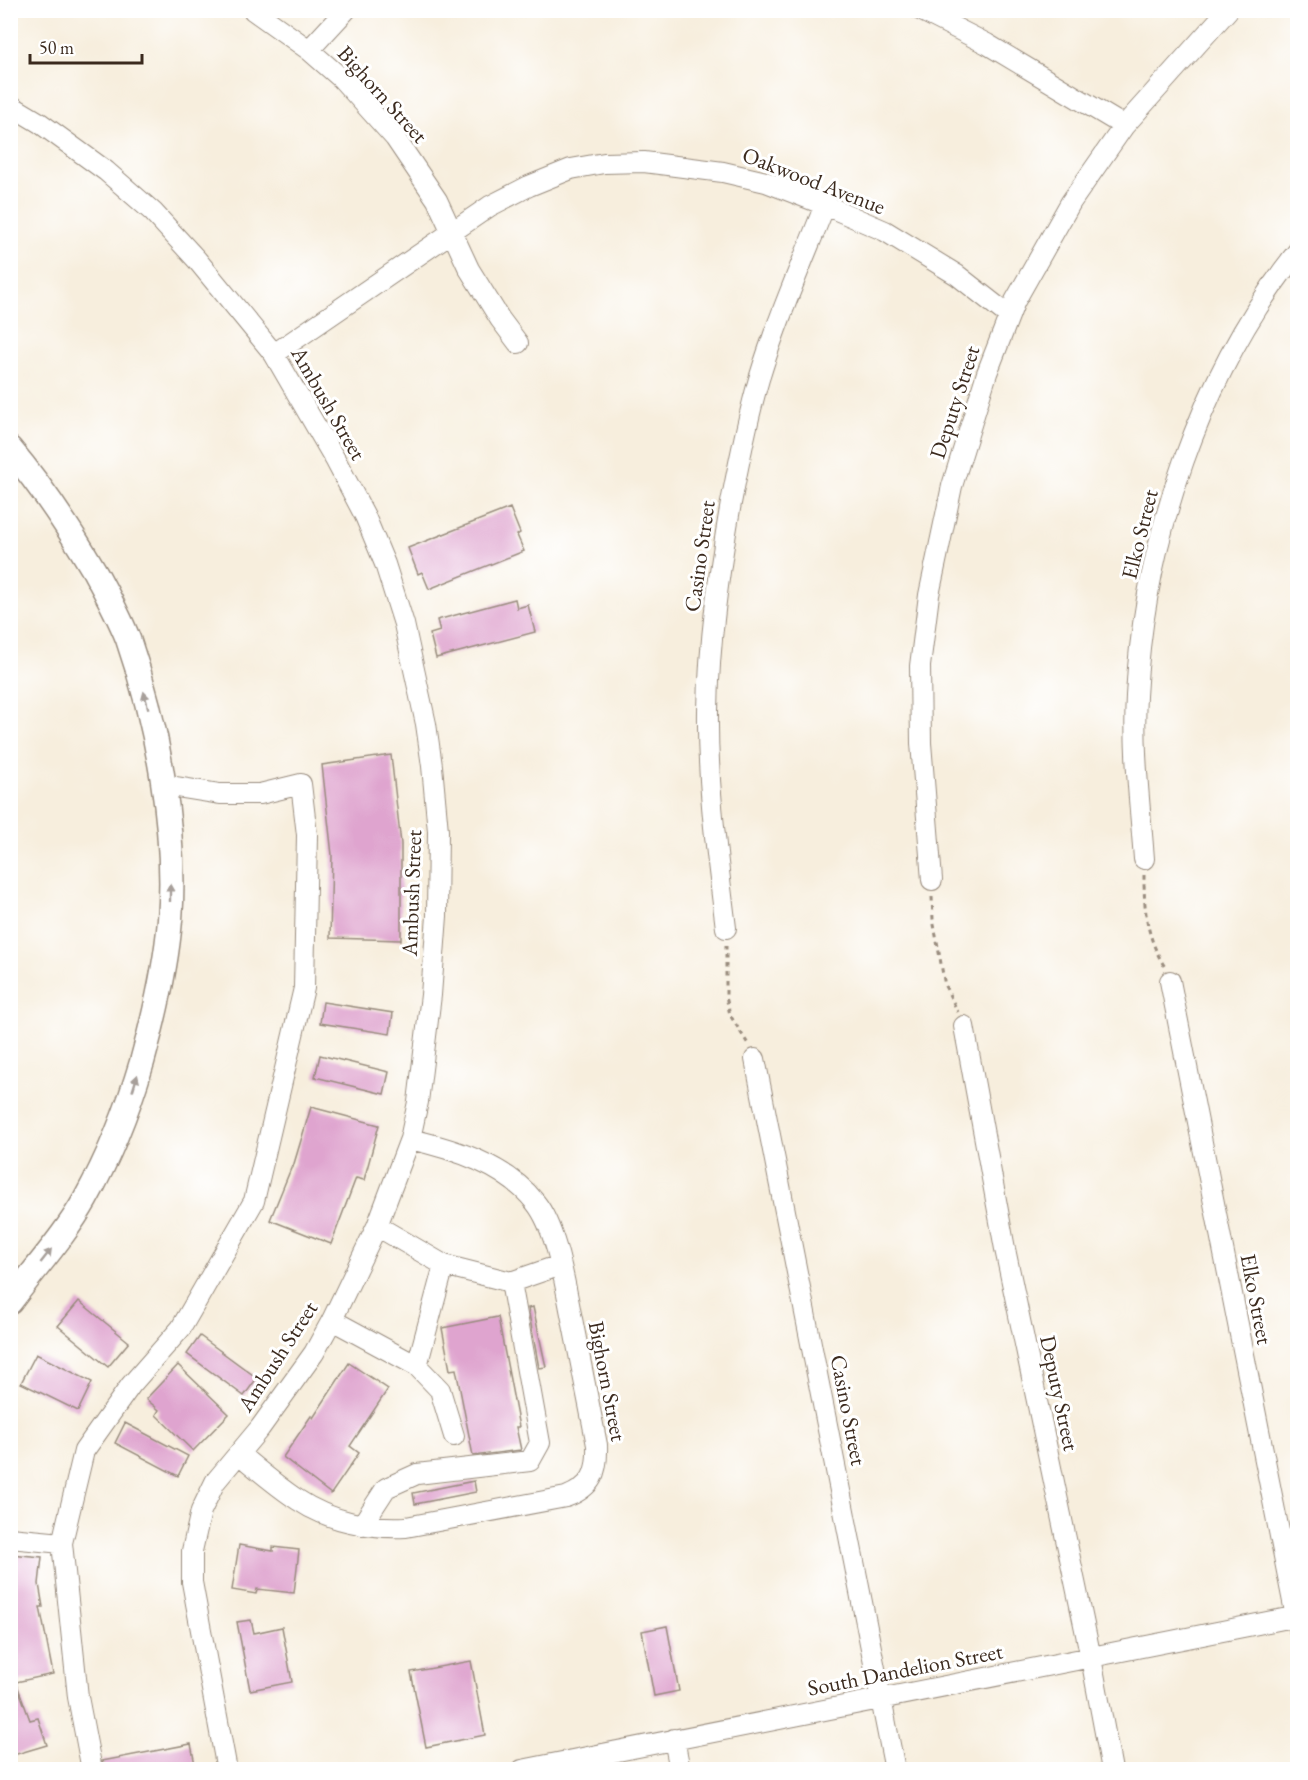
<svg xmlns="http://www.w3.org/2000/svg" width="1308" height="1780" font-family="'EB Garamond',serif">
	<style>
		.building { fill: #dfa4cf }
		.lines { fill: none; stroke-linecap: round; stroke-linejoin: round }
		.minor-casing { stroke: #998c7e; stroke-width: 22 }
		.major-casing { stroke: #998c7e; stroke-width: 27 }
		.path { stroke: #998c7e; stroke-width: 3; stroke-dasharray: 4.5 4.5; stroke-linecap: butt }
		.minor { stroke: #fff; stroke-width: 20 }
		.major { stroke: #fff; stroke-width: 24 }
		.oneway { fill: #a79f9a }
		.labels { text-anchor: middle; stroke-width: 6; stroke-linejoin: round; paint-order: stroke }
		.street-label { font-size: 22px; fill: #3b2a1e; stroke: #fff }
	</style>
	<rect width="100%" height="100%" fill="#fff"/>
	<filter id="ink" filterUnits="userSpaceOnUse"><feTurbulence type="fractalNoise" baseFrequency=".0167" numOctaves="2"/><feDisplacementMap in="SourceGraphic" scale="12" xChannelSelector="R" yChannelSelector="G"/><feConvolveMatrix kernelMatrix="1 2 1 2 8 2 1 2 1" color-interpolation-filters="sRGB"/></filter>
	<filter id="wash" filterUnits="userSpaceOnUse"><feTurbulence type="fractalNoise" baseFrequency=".008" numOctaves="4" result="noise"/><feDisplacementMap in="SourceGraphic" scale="24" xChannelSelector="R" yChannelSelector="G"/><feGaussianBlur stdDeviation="1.35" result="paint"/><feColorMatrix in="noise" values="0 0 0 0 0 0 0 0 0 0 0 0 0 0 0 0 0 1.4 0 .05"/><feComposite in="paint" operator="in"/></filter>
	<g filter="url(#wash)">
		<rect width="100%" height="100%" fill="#f7eedd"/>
		<g id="blocks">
			<!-- building -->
			<path class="building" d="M510,508L520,533L517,535L524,551L429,589L422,572L418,574L408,548Z
				M515,599L517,608L528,605L535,632L436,658L430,634L440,631L437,620Z
				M391,755L401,844V940L330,938L332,855L322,765Z
				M323,1002L393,1013L390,1034L320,1023Z
				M320,1055L389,1072L384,1094L315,1077Z
				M311,1107L379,1125L364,1180L356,1178L331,1244L270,1220L292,1166L293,1167Z
				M79,1301L129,1342L108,1367L58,1326Z
				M533,1307L546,1367L539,1368L528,1308Z
				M498,1317L519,1427H516L521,1450L473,1456L456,1369L450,1370L442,1328Z
				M200,1336L257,1378L244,1396L187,1354Z
				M36,1354L92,1382L78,1411L21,1383Z
				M349,1363L388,1389L350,1446L359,1453L331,1494L283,1457L311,1416L313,1418Z
				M178,1365L229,1414L193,1451L156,1415L159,1410L146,1399Z
				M125,1423L188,1456L178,1476L115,1443Z
				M474,1481L476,1492L415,1504L413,1493Z
				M239,1545L273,1551V1547L299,1550L294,1593L257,1589L256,1594L232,1590Z
				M10,1554L42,1557L39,1584L43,1607H40L53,1674L16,1682L30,1720L38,1718L47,1745L10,1756Z
				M251,1620L254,1633L282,1627L292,1682L250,1690L237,1622Z
				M667,1626L679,1691L654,1696L642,1631Z
				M471,1661L485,1735L426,1747L411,1672Z
				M191,1744L196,1770H104L102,1761Z"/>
		</g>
	</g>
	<g filter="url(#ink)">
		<use href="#blocks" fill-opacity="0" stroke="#998c7e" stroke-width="1.5"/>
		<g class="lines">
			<defs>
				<path id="minor" d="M253,10L309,50L342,79L395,138L437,200L469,269L500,319L518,343
					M920,10L987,44L1124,126
					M309,50L346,10
					M10,105L40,123L106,171L153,212L197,260L274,354L336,461L365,516L385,564L404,624L426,724L432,766L438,831L437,916L431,995L418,1102L410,1139L377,1226L332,1320L314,1353L260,1428L215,1482L201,1511L192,1551V1582L227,1770
					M274,354L490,206L529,186L571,169L604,163L644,162L723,172L766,182L825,205L885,231L957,275L1008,315
					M1144,859C1140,805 1133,750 1136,696C1144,542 1201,372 1298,251
					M932,880L921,743L920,666L929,595L952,486L987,373L1015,301L1071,202L1124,126L1228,10
					M726,928C717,855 707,784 708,711C709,641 719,572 731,503C739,462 747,420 759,379C777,320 802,263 825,205
					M1170,981L1298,1627
					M964,1026L1005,1249L1091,1658L1112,1770
					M755,1059L895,1770
					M377,1226L444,1265L417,1366
					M444,1265L511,1282
					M332,1320L417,1366L440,1390L454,1436
					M239,1454C258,1470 278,1487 298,1500C329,1521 370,1529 406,1527L566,1497C592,1487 598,1473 597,1445C589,1403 580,1361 572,1319C565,1285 557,1229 535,1202C506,1165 454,1149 410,1139
					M362,1525L386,1488L417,1474L530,1461L540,1443L511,1282L560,1265
					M10,1538L62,1543
					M674,1739L680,1770
					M92,1770L78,1697L62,1543L84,1451L131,1385L181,1328L254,1201L304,988L307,835L301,784L260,794H220L164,785
					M522,1770L1298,1616"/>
				<path id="major" d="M10,449C43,488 69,528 95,572C107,594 119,616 128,639C157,723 177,831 170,920C166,968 155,1015 142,1062C128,1109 109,1157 85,1200C64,1237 35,1268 10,1302"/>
			</defs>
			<!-- minor casing -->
			<use href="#minor" class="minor-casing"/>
			<!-- major casing -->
			<use href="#major" class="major-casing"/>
			<!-- path -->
			<path class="path" d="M1144,875C1144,909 1146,937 1165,967
				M932,897L933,919L945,986L958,1012
				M726,945V996L730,1015L748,1044"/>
			<!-- minor -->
			<use href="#minor" class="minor"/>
			<!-- major -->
			<use href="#major" class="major"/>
		</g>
		<!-- one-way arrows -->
		<defs><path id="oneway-solid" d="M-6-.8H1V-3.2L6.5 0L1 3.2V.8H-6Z" transform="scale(1.5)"/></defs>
		<g class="oneway">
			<use href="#oneway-solid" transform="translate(146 700) rotate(-105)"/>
			<use href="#oneway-solid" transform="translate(170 893) rotate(-90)"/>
			<use href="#oneway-solid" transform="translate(135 1083) rotate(-73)"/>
			<use href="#oneway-solid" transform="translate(46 1256) rotate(-52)"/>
		</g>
	</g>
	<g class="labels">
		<!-- street labels -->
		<g class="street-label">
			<text transform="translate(383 94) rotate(48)" y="8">Bighorn Street</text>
			<text transform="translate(814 180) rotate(21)" y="8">Oakwood Avenue</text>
			<text transform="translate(954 402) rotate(-72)" y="8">Deputy Street</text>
			<text transform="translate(329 403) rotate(60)" y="8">Ambush Street</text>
			<text transform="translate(1139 534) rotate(-76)" y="8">Elko Street</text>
			<text transform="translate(699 556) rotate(-82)" y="8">Casino Street</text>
			<text transform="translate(411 893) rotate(-88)" y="8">Ambush Street</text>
			<text transform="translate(1257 1299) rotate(79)" y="8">Elko Street</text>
			<text transform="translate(277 1356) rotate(-57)" y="8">Ambush Street</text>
			<text transform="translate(608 1381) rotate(79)" y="8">Bighorn Street</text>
			<text transform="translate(1060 1393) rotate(78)" y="8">Deputy Street</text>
			<text transform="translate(849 1410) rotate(79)" y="8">Casino Street</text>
			<text transform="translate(905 1669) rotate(-11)" y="8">South Dandelion Street</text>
		</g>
	</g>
	<!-- margin -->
	<rect width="1308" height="1780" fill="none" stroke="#fff" stroke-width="36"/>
	<!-- scale -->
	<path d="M30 54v9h112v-9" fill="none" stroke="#3b2a1e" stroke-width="3"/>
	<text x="39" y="54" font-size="18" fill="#3b2a1e" stroke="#ffffff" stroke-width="4.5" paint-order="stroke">50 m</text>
</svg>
